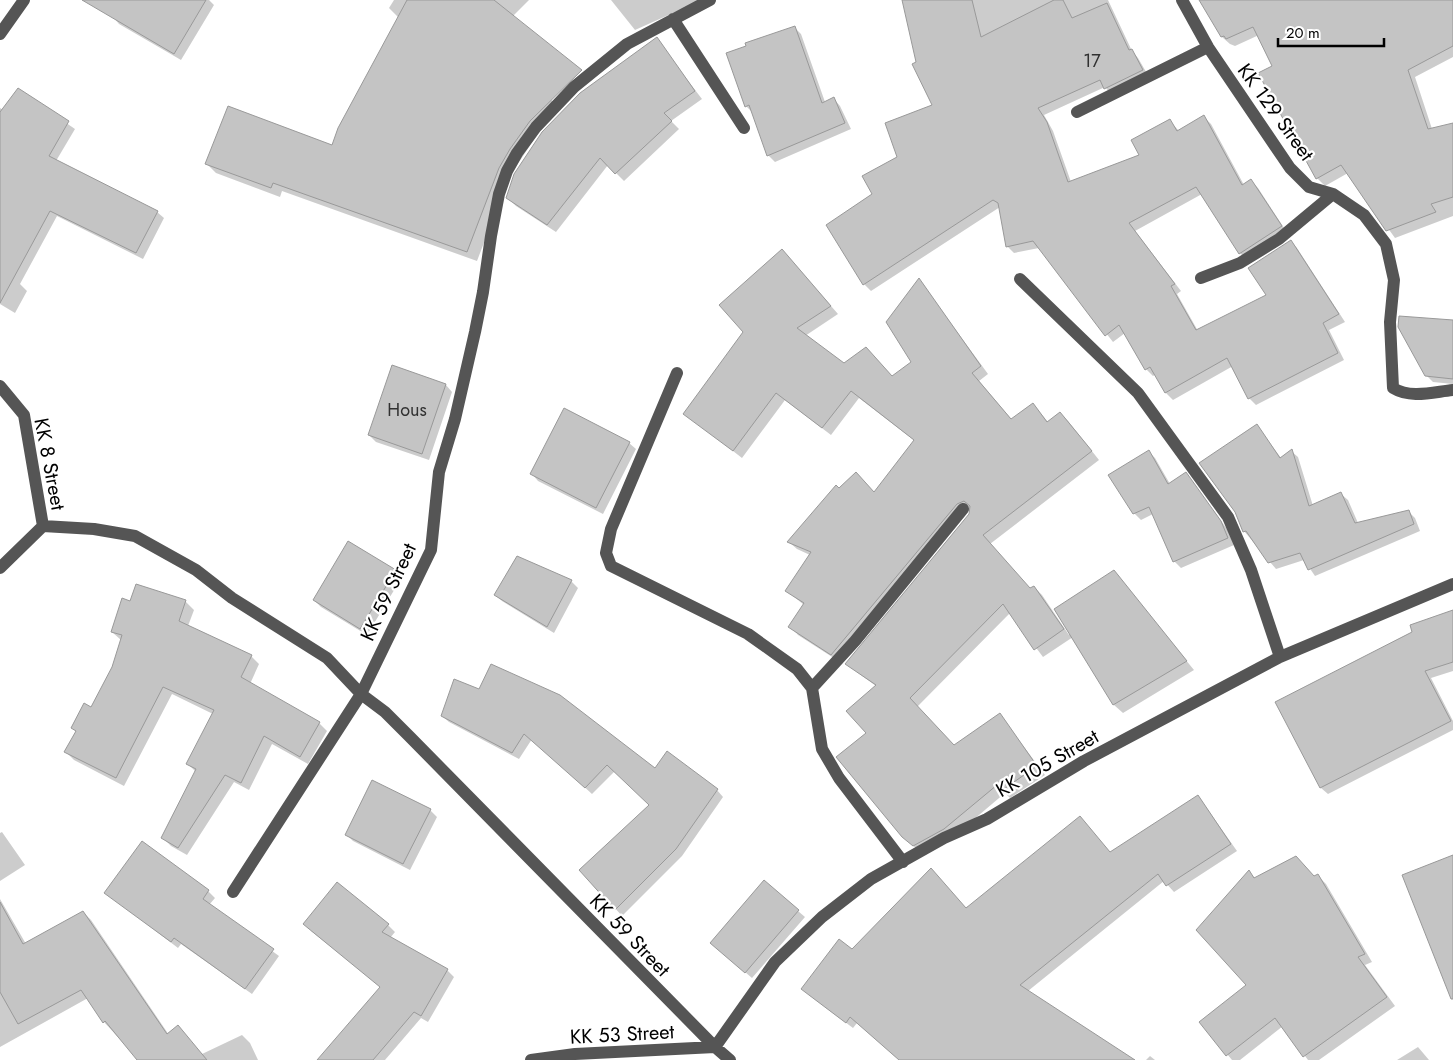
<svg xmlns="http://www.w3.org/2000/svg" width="1453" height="1060" font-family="Jost,sans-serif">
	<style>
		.shadow { fill: #0003 }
		.building { fill: #c4c4c4; stroke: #999 }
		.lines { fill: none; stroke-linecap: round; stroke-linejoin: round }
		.minor { stroke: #555; stroke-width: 12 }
		.labels { text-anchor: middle; stroke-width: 4.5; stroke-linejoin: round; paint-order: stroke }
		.number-label { font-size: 18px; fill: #313131 }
		.street-label { font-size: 20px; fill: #000; stroke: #fff }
	</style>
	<rect width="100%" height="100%" fill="#fff"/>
	<!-- shadow -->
	<path class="shadow" d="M123,0H209L214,5L181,60L119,24L113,17Z
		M394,0H529L513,16L557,112L539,132L509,177L477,261L282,191L280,197L216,173L206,163L332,147L399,18L389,8Z
		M611,0H702L635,30Z
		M904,0H1108L1132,51L1138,58L1149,77L1113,96L1105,87L1044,115L1053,131L1071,182L1141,156L1170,121L1179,131L1204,117L1211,124L1244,185L1251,181L1258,188L1288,234L1247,260L1240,253L1202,194L1135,231L1181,291L1177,294L1198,331L1267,295L1290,241L1297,248L1345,322L1329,330L1344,360L1256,405L1249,398L1233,366L1173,400L1166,393L1156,374L1153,376L1146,369L1125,333L1113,342L1039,248L1014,253L1007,246L1000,207L871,291L864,284L874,194L933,106L918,63Z
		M1201,0H1453V57L1415,77L1432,129L1453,124V216L1395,238L1348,173L1325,186L1317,178L1274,67L1259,35L1235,46L1230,44L1222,37Z
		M795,28L801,34L825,102L834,99L840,106L851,129L775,162L768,155L753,113L746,106Z
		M672,60L702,99L671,121L679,129L624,181L608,165L556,232L516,206L508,198Z
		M18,90L75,129L56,161L157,212L164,218L143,259L57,216L20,284L27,291L15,313L0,304V108L3,110Z
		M790,259L838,314L805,336L844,365L893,378L913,363L919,280L988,374L979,381L1012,420L1033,404L1048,422L1060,413L1068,421L1099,460L990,544L1030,589L1034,587L1042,595L1069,635L1113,571L1194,670L1123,713L1114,705L1073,637L1043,657L1010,613L917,707L954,746L1000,715L1045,775L1010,798L1005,793L953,837L922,854L903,836L867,733L876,686L846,664L970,515L971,510L965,512L840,662L798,635L790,626L804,605L787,591L810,555L797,549L789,542L856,473L875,494L915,441L859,398L831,435L785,400L742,458L684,413L745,332Z
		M1453,321V384L1433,382L1426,375Z
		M446,385L452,392L429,460L376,442L369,435Z
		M1257,426L1281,458L1291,451L1298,457L1313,506L1341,494L1348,500L1358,523L1408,511L1415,518L1420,531L1315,576L1304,560L1276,569L1244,531Z
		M629,443L636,449L603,514L538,481L532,474Z
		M1148,451L1155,458L1170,484L1192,481L1227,529L1234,545L1181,568L1174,561L1153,514L1141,520L1134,513Z
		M517,558L571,581L578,588L554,633L502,601L495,595Z
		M395,571L402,577L367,635L321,607L314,600Z
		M185,601L194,610L188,626L251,656L259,664L250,684L319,723L327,731L308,764L272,744L249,790L234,782L187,855L171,846L163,838L196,772L188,764L213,714L172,694L124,786L74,760L66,752L76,732L73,728L91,708L113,667L121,640L112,632L131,603Z
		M1453,611V671L1431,678L1453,721V730L1328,794L1321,788Z
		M455,681L655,770L717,790L723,797L682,856L622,916L581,870L651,805L615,771L592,794L532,739L519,759L449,722L442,716Z
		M1198,796L1237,851L1174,892L1164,881L1028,991L1132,1060H900L857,1023L853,1028L809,995L852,950L1110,853Z
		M430,810L437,817L410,870L353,841L346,834Z
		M2,832L25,865L0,881V833Z
		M1249,872L1255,878H1315L1318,876L1326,884L1372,962L1365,965L1395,1006L1319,1060H1308L1283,1026L1240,1060H1232L1201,1022L1248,985Z
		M208,891L215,898L209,905L279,956L252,994L181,944L178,948L106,893Z
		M0,899L26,944L83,912L91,920L169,1035L202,1054L242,1035L250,1043L258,1060H139L104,1022L88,998L0,1047Z
		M798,911L805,917L752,978L718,949Z
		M388,925L395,932L390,938L447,970L454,977L428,1022L421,1018L385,1060H323L382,987L311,931Z
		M1418,1047L1429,1060H1397Z
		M1150,1056L1155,1060H1146Z"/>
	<!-- building -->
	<path class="building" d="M82,0H206L174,54Z
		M407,0H494L582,70L530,121L510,149L499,168L467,252L273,183L271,188L205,164L228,106L332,145L338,128Z
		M902,0H972L981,37L1054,0H1063L1072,18L1107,3L1129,50L1132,49L1143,70L1104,89L1100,80L1038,108L1047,122L1068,182L1139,155L1131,140L1170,119L1177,131L1204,115L1242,185L1251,179L1282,226L1239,254L1196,187L1129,223L1175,284L1171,286L1196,330L1266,295L1248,268L1291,240L1339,314L1323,323L1338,353L1248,399L1227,358L1165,393L1150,367L1145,370L1119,325L1105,336L1033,241L1006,247L998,203L993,200L863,285L826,225L872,194L862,176L897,157L885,123L932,105L912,64L916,62Z
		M1199,0H1453V46L1408,70L1428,129L1453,123V197L1431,204L1436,212L1386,231L1341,165L1316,179L1258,73L1272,66L1253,27L1226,39L1224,36L1221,37Z
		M795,26L822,103L834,97L845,123L767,156L749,105L745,107L726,53L746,46L745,43Z
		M657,37L695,91L664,113L672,121L615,174L600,158L547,225L506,198L514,174L542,132L580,93Z
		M18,88L69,121L49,156L158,211L136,253L50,211L0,303V112Z
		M782,249L831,306L797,328L844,363L866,347L892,376L911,362L886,322L919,278L981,366L972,373L1011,419L1033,403L1047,422L1060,412L1092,451L983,535L1030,588L1034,586L1064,629L1034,650L1003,604L910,698L954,745L1000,713L1037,766L1001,791L997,785L944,829L913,846L902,837L836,757L866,733L846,711L876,685L845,664L969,514L970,506L964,501L957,504L831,655L788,627L804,603L785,591L811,552L787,542L836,485L839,488L856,472L874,492L914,440L851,391L822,428L776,393L733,451L683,414L743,332L719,305Z
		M1399,316L1453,320V379L1425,376L1398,327Z
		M392,365L446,384L422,454L368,435Z
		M564,408L630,442L596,508L530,474Z
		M1257,424L1280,458L1292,449L1309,506L1341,492L1355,523L1409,510L1414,524L1308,570L1300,553L1268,563L1246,531L1243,532L1235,512L1199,463Z
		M1149,450L1168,484L1186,472L1221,521L1228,538L1173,562L1149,507L1133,514L1108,475Z
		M348,541L396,570L360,629L313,600Z
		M517,556L572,580L547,627L494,595Z
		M1114,570L1187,661L1113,705L1054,609Z
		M136,584L186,600L179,621L252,655L241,677L320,722L300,757L264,736L241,783L225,775L178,848L161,838L196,769L186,764L214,710L163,687L116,778L64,752L76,731L71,728L84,703L91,707L112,667L122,635L111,632L122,598L130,601Z
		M1453,610V662L1425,671L1451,721L1320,788L1275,702L1412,632L1410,625Z
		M491,664L560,695L655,768L667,751L718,789L676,849L615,910L579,870L649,805L607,765L585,788L524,734L512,753L441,716L454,679L479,689Z
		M372,780L431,809L403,864L345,835Z
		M1198,795L1231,844L1166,886L1158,874L1020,985L1135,1060H899L850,1017L846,1023L801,989L839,939L852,949L931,868L966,908L1080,816L1110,852Z
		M142,841L209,890L203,899L274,949L245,989L174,938L171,942L104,893Z
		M1453,855V999H1451L1402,875Z
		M1296,856L1314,876L1318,874L1365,954L1358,957L1387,997L1303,1057L1275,1018L1226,1056L1199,1022L1246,985L1196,930L1249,870L1254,878Z
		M764,880L799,910L745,973L710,943Z
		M337,882L389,924L382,932L448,969L421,1016L414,1012L373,1060H317L380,987L303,924Z
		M0,902L23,944L83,911L167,1034L178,1025L207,1060H137L105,1021L103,1023L81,990L18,1024L0,992Z"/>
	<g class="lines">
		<!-- minor -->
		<path class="minor" d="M710,0L627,44L574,87L536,127L517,153L507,171L499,194L491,236L483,292L475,332L455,419L439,472L431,550L361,694L385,712L410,737L715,1047L730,1060
			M1182,0L1208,47L1290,168L1309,187L1333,194L1364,215L1386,244L1394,280L1390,322L1393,388C1411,399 1433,392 1453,390
			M673,19L744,128
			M0,34L24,0
			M1077,112L1208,47
			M1201,278L1240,263L1279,239L1333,194
			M1020,279L1138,393L1228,517L1251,570L1280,657
			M677,373L611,529L606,553L611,566L748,634L797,669L812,688L822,749L839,778L903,862
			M0,386L24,415L43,526L0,568
			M43,526L94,529L135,536L196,570L232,598L327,658L361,694L233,892
			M812,688L855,641L963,509
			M531,1060L575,1054L715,1047L775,962L822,917L871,879L944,838L987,819L1084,761L1280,657L1453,584"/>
	</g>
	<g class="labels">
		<!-- number labels -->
		<g class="number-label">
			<text x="1092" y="67">17</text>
			<text x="407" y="416">Hous</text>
		</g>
		<!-- street labels -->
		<g class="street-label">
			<text transform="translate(1276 112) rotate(54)" y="7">KK 129 Street</text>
			<text transform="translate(50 464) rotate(79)" y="7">KK 8 Street</text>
			<text transform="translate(388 592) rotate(-65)" y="7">KK 59 Street</text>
			<text transform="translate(1047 763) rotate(-30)" y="7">KK 105 Street</text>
			<text transform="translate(630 935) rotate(46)" y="7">KK 59 Street</text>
			<text transform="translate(622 1034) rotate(-3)" y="7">KK 53 Street</text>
		</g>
	</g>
	<!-- scale -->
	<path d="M1278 38v8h106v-8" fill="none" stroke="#000000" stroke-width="2.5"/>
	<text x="1286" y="38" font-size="15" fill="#000000" stroke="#ffffff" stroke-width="4" paint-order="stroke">20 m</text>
</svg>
